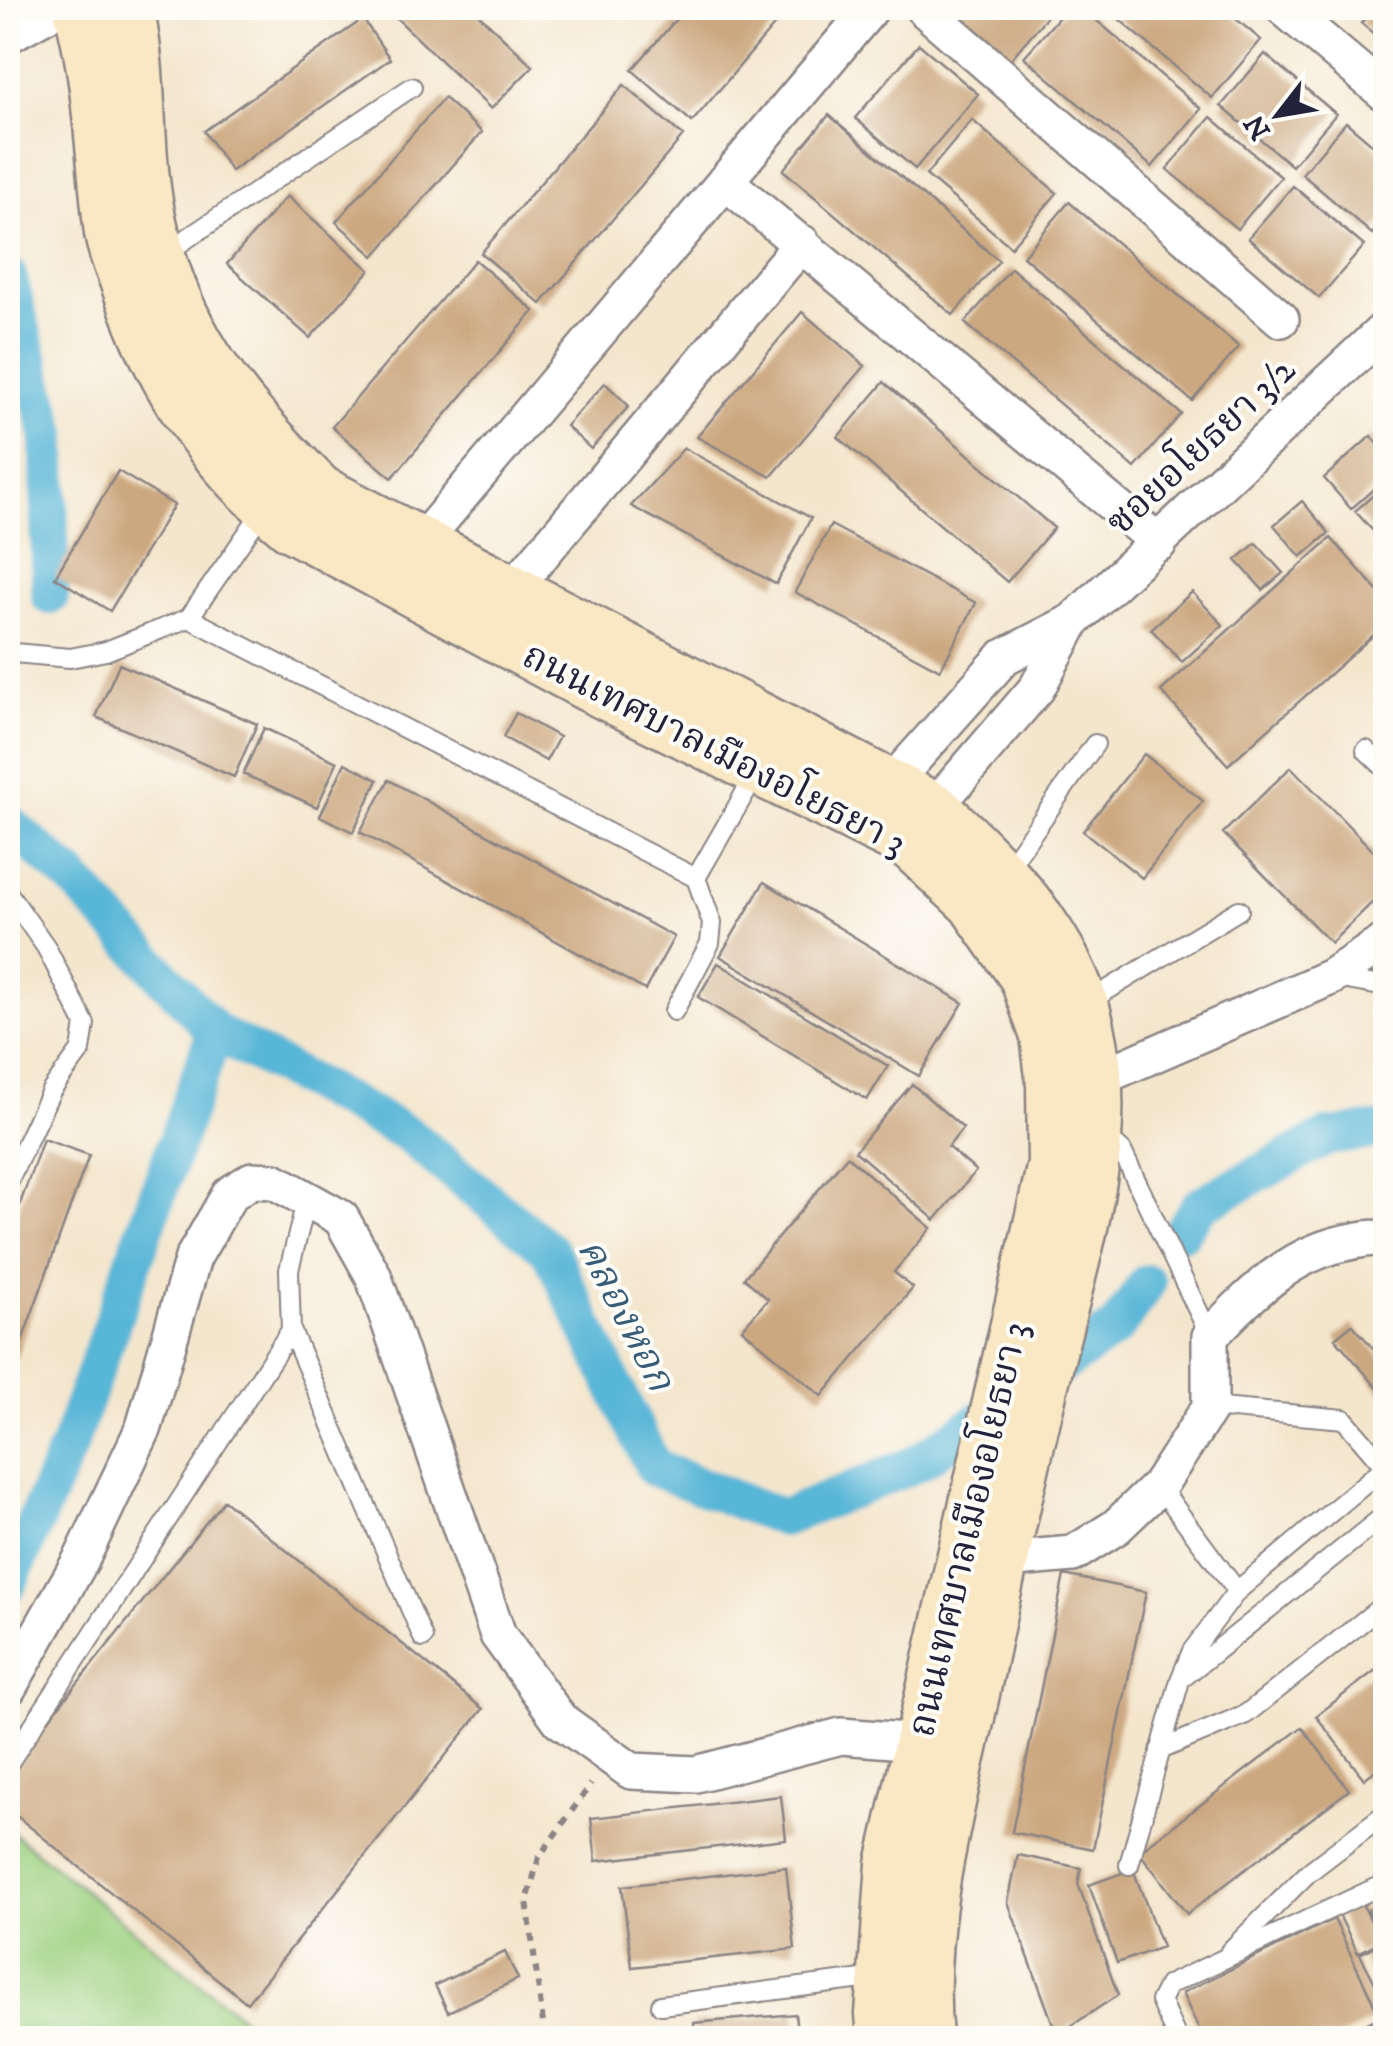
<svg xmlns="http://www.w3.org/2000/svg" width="1393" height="2046" font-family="'IM FELL DW Pica','Noto Serif Thai',serif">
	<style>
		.green { fill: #9ed181; stroke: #607a5e; stroke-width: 2.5 }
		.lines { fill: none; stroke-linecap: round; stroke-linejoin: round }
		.canal { stroke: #59b6d7; stroke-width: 38 }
		.building { fill: #cca880 }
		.lane-casing { stroke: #8b8484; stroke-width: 22 }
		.street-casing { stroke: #8b8484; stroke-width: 40 }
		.secondary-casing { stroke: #8b8484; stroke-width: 55 }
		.path { stroke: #8b8484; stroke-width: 6; stroke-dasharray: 8 8; stroke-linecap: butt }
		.lane { stroke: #fff; stroke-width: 18 }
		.street { stroke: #fff; stroke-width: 35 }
		.secondary { stroke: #fae7c3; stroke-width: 50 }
		.labels { text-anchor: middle; stroke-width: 8; stroke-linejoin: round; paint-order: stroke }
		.street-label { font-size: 38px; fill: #22223b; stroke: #fdfcf7 }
		.water-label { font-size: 40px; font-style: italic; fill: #385d79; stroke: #fdfcf7 }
	</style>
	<rect width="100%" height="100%" fill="#fdfcf7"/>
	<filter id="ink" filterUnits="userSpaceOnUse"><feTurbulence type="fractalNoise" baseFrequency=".01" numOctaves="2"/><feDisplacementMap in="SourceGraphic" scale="20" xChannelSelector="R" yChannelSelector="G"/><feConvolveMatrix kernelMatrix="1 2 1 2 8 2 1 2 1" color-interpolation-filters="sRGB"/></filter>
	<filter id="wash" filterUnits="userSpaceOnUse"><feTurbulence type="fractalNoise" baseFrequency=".0048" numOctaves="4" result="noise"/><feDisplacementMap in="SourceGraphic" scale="40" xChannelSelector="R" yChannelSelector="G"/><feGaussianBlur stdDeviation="2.25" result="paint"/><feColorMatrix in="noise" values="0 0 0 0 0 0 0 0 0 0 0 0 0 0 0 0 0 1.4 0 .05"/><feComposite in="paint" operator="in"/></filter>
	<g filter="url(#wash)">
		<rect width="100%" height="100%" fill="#f4e6cd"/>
		<!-- green -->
		<path class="green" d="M8,1829L264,2035L261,2038H8Z"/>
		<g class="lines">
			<!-- canal -->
			<path class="canal" d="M8,276L49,434L50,596
				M8,823L71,877L215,1032L407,1134L550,1251L654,1468L783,1518L916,1464L1116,1328L1147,1283
				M1182,1231L1200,1205L1327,1137L1386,1130
				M8,1584L68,1447L215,1032"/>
		</g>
		<g id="blocks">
			<!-- building -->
			<path class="building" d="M386,8H472L533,66L491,109Z
				M686,8H789L692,122L632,70Z
				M947,8H1054L1009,61Z
				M1067,8H1082L1201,109L1152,167L1024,57Z
				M1106,8H1223L1261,40L1212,98Z
				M1374,8H1386V44L1361,23Z
				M363,19L390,59L231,171L204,131Z
				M919,44L978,94L915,169L855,118Z
				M1265,54L1336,114L1292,166L1221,106Z
				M624,85L683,136L541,304L481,253Z
				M444,98L482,132L374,256L336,222Z
				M829,115L999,261L953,315L783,170Z
				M1211,117L1281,177L1237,229L1167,169Z
				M972,120L1057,193L1011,247L926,175Z
				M1346,122L1386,156V218L1372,234L1302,174Z
				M1293,186L1364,246L1319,298L1248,238Z
				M287,196L370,270L310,338L227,264Z
				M1069,202L1239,347L1192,401L1023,256Z
				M475,260L534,311L392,478L332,427Z
				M1011,268L1181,414L1135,468L965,323Z
				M802,312L865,366L771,477L697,437Z
				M884,382L1054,528L1007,582L838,437Z
				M605,383L629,406L591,449L566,426Z
				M1371,436L1386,452V478L1351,509L1324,478Z
				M684,448L811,518L776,584L631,506Z
				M118,471L174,505L110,611L55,577Z
				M1386,484V545L1355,511Z
				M1302,501L1329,533L1301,557L1274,525Z
				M831,525L976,603L940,670L795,592Z
				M1331,538L1386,600V624L1228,765L1161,691Z
				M1256,543L1283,573L1263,590L1236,560Z
				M1192,592L1223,625L1182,662L1151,629Z
				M119,664L257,724L234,777L96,717Z
				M516,713L559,737L546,761L503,737Z
				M264,728L337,762L317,807L243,774Z
				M1144,754L1203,801L1142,878L1083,831Z
				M345,763L378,780L353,832L320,816Z
				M1291,767L1386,864V889L1331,943L1223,833Z
				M389,780L674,937L645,990L360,832Z
				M764,882L963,1003L919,1076L720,956Z
				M718,963L888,1066L867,1100L698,997Z
				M912,1084L963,1128L948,1147L976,1171L935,1220L855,1151Z
				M43,1139L89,1155L8,1380V1238Z
				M847,1156L931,1228L894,1272L913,1288L822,1396L742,1329L768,1299L744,1278Z
				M1352,1324L1386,1363V1398L1335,1338Z
				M224,1500L483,1709L247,2003L8,1809V1770Z
				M1064,1575L1146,1592L1093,1849L1012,1832Z
				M1386,1662V1762L1364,1779L1316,1716Z
				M1302,1727L1349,1790L1187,1914L1139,1852Z
				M781,1796L786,1839L596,1861L591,1818Z
				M1018,1855L1081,1868L1078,1884L1118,1995L1057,2035L1008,1902Z
				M786,1867L795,1949L632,1967L622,1886Z
				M1133,1869L1162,1947L1117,1963L1089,1885Z
				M1386,1901V1934L1381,1936L1368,1910Z
				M1362,1903L1381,1941L1358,1953L1339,1915Z
				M1334,1919L1380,2017L1336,2038H1203L1182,1993Z
				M1386,1941V1978L1375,1983L1360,1954Z
				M505,1952L518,1979L448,2012L435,1985Z
				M795,2014L798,2038H695L694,2023Z"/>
		</g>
	</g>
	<g filter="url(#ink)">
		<use href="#blocks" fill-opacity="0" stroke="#8b8484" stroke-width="2.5"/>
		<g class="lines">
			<defs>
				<path id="lane" d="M164,254L412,87
					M264,509L189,618L696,878L757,772
					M14,653L70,658L106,651L189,618
					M1366,750L1386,769
					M1005,872L1095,744
					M8,893L46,947L85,1024L81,1050L51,1091L8,1182
					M1336,978L1386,987
					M1086,1003L1239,910
					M674,1011L710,943L712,923L696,878
					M1105,1136L1122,1151L1210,1336
					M307,1198L289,1270L291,1330L423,1638
					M1159,1486L1237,1591L1385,1467L1344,1419L1210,1407
					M1185,1676L1386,1514
					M1160,1750L1246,1714L1386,1603
					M8,1764L291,1330
					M1129,1865L1180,1680L1192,1651L1237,1591
					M1230,1951L1309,1872L1386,1813
					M661,2005L878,1977
					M1177,2038L1160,2001L1168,1985L1386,1883"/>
				<path id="street" d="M923,8L1281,319
					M1284,8L1386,94
					M8,35L57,8
					M725,181L1159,543
					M420,544L871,8
					M511,591L802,243
					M890,785L1004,657L1072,622L1386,328
					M934,808L1037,688L1072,622
					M1095,1080L1331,977L1386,941
					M1003,1560L1073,1554L1116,1527L1159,1486L1210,1407V1336C1253,1292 1292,1251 1354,1241C1366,1239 1375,1236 1386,1241
					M8,1688L82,1558L144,1427L193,1258L230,1194L252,1180L274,1181L341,1218L373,1275L498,1635L560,1720L631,1771L696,1774L841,1736L918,1742"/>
				<path id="secondary" d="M79,8C100,84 100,156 110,233C113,253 123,273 129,291C161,384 214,464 291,526L587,685L911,845L973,903L1025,977L1046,1036L1052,1085L1053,1164L892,1864L881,2014L883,2038
					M128,8C144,78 135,152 151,222C177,340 237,408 320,491L934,808C1001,869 1068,935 1089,1027C1114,1136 1078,1242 1052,1347C1022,1470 995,1593 969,1717C946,1821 916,1931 927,2038"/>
			</defs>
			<!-- lane casing -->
			<use href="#lane" class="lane-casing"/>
			<!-- street casing -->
			<use href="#street" class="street-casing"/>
			<!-- secondary casing -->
			<use href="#secondary" class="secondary-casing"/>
			<!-- path -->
			<path class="path" d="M545,2038L527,1901L539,1857L591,1784"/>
			<!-- lane -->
			<use href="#lane" class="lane"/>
			<!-- street -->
			<use href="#street" class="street"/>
			<!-- secondary -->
			<use href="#secondary" class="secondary"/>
		</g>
	</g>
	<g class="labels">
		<!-- street labels -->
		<g class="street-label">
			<text transform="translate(1200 445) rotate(-43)" y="13">ซอยอโยธยา 3/2</text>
			<text transform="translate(715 748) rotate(27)" y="13">ถนนเทศบาลเมืองอโยธยา 3</text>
			<text transform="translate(967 1529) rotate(-77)" y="13">ถนนเทศบาลเมืองอโยธยา 3</text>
		</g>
		<!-- water labels -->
		<g class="water-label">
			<text transform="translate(627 1314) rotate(63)" y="14">คลองหอก</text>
		</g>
	</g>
	<!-- margin -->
	<rect width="1393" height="2046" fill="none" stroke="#fdfcf7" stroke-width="40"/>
	<!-- north arrow -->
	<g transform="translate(1278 115) rotate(239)" stroke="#fdfcf7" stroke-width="8" paint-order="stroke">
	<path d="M0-8L18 38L0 25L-18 38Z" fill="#22223b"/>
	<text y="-15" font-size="28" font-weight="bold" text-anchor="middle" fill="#22223b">N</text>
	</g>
</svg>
